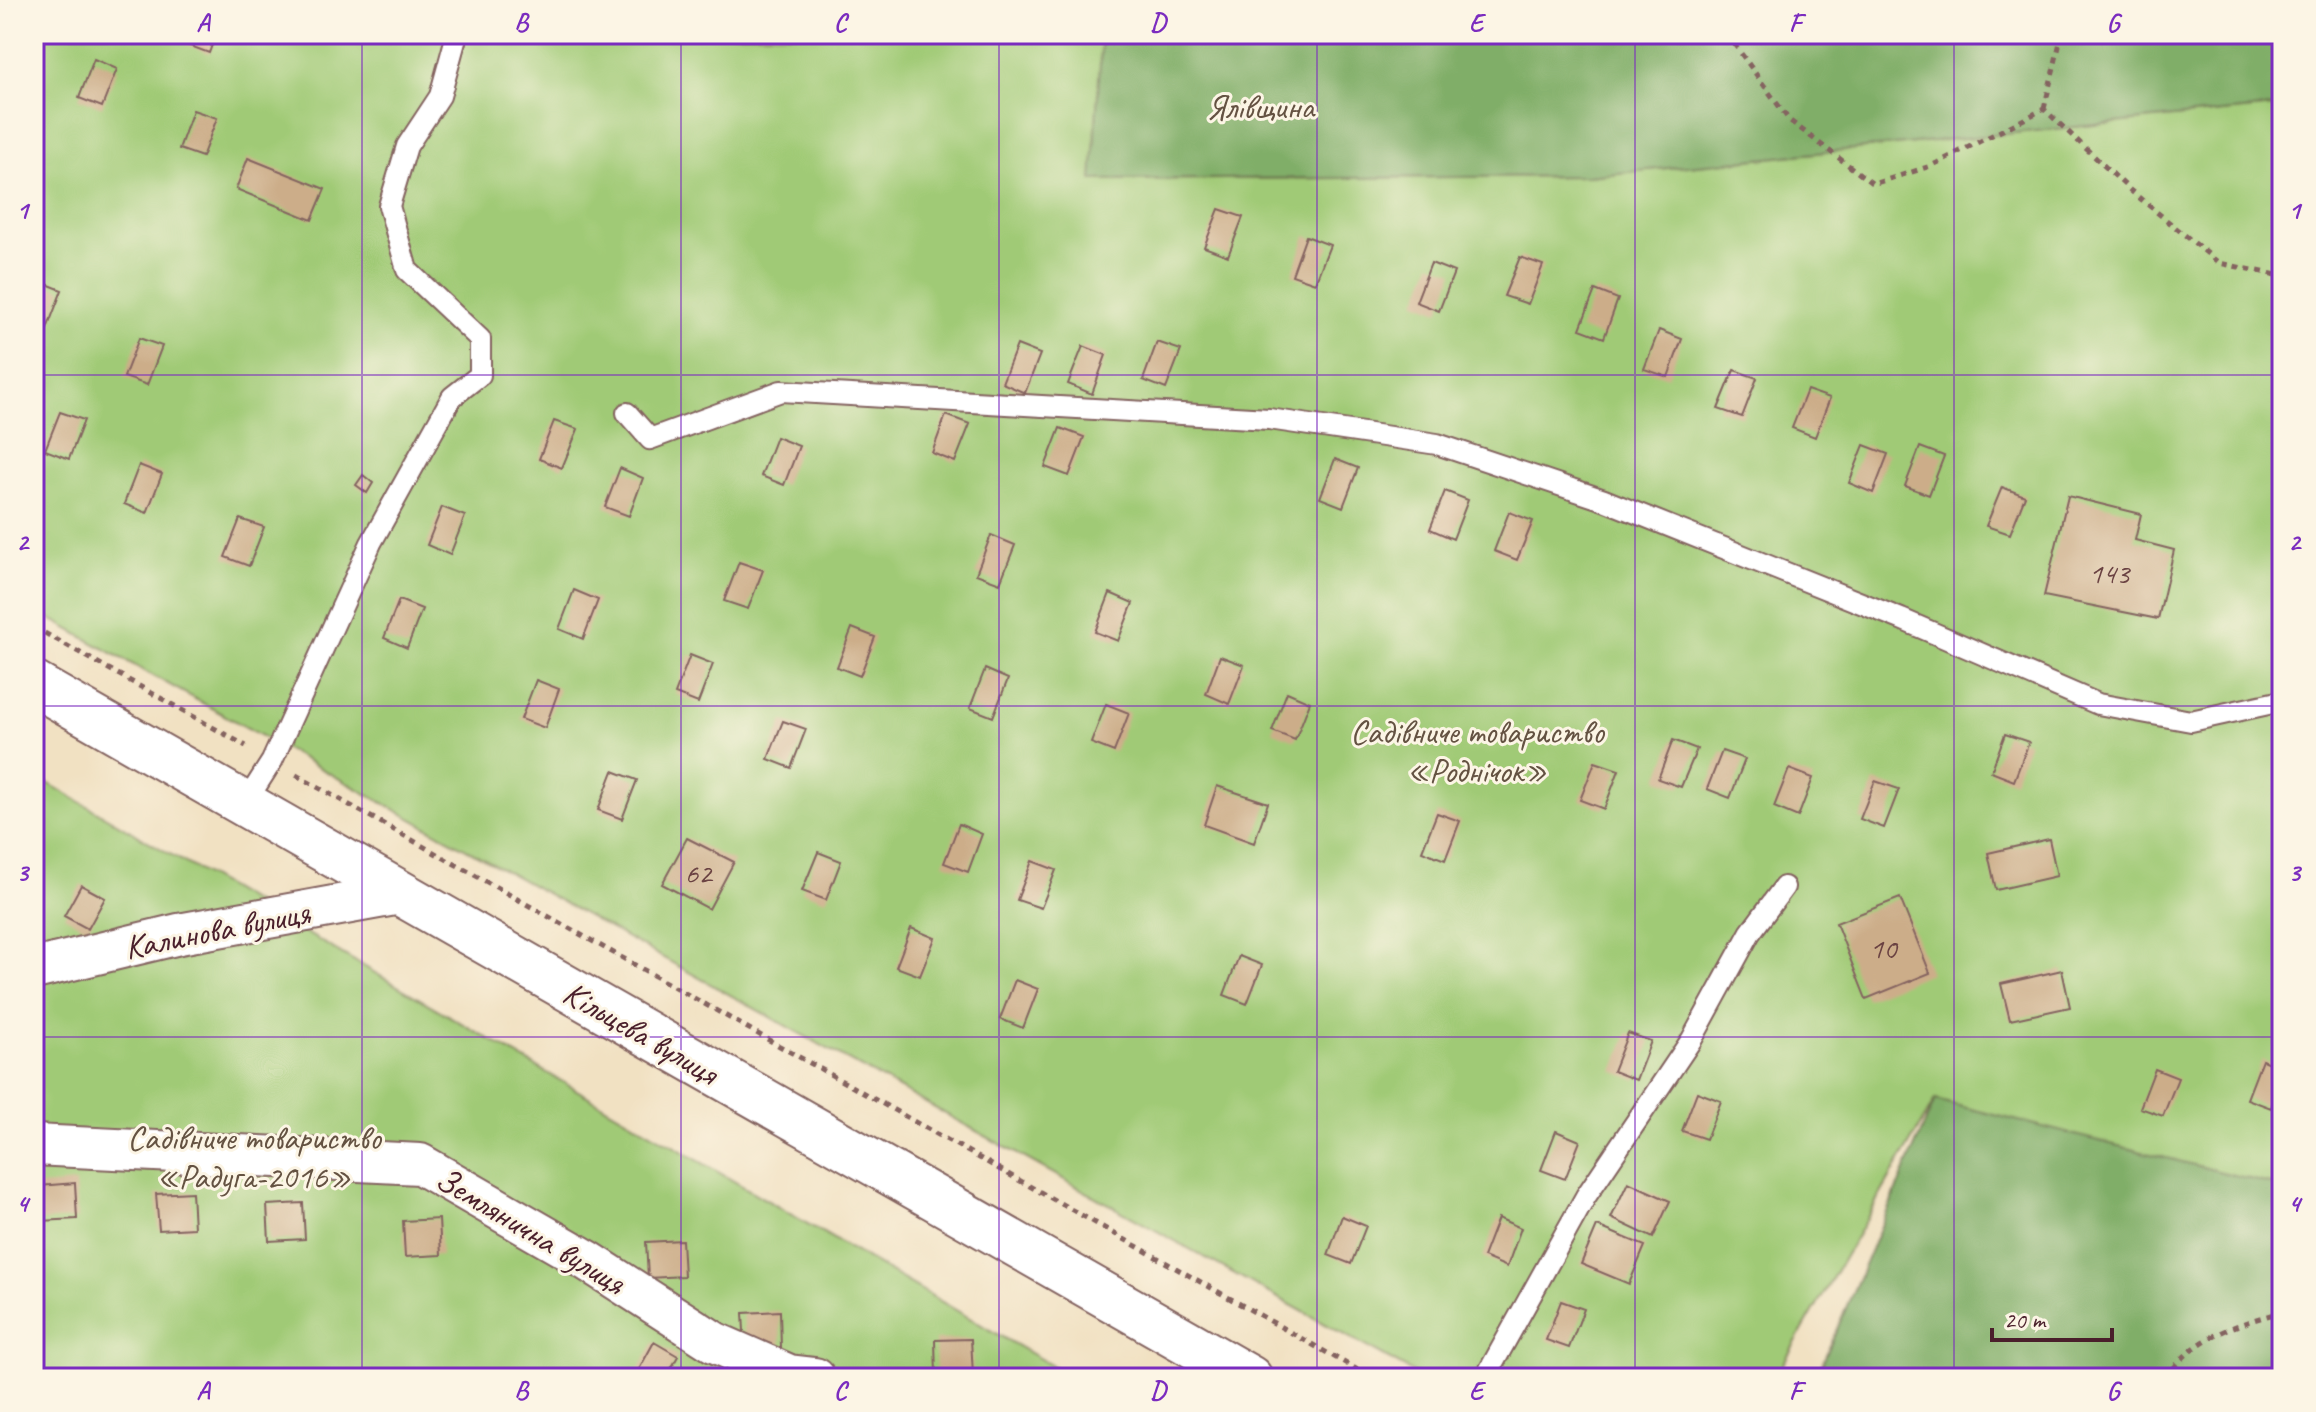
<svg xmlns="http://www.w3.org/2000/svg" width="2316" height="1412" font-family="Caveat,sans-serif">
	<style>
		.green { fill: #a0ca76; stroke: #757450; stroke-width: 2 }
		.forest { fill: #80ae67; stroke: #656649; stroke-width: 2 }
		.building { fill: #ccad89 }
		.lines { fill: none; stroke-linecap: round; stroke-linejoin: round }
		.service-casing { stroke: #846360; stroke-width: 24 }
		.minor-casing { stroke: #846360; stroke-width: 44 }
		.secondary-casing { stroke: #846360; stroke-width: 48 }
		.path { stroke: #846360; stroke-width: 5; stroke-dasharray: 6 6; stroke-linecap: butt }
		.service { stroke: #fff; stroke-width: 20 }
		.minor { stroke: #fff; stroke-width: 40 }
		.secondary { stroke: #fff; stroke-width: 44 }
		.grid { fill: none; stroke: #7b2cbf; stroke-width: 2; stroke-opacity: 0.55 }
		.labels { text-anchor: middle; stroke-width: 6; stroke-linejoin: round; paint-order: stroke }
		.number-label { font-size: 30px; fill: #6a4242 }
		.park-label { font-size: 34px; fill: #645242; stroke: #fcf5e5 }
		.street-label { font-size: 34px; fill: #4a1f2b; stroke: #fcf5e5 }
		.neatline { fill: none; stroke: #7b2cbf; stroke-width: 3 }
		.grid-label { font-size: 26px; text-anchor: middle; font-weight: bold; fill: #7b2cbf }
	</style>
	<rect width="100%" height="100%" fill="#fcf5e5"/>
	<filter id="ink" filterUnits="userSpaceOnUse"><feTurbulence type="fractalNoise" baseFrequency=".0125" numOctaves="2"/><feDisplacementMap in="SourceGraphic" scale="16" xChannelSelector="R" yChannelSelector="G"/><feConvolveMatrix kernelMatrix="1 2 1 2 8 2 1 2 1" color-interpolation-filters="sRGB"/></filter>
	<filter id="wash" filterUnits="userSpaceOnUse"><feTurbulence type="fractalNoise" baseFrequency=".006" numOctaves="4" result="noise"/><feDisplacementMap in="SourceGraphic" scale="32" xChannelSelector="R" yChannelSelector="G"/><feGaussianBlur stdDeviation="1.8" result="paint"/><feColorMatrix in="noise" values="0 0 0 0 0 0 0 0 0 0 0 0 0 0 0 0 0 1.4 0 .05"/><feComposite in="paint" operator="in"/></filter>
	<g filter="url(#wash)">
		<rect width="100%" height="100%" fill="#f1e1c2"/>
		<!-- green -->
		<path class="green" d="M34,34H1102L1093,180L1588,176L2282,106V1196L1935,1100L1775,1378H1423L34,610Z
			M34,775L1073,1378H34Z"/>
		<!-- forest -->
		<path class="forest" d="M1102,34H2282V106L1588,176L1092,180Z
			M1935,1100L2282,1187V1378H1816Z"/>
		<g id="blocks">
			<!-- building -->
			<path class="building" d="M189,34H216L209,53L185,44Z
				M94,59L117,69L102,107L79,98Z
				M193,110L217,118L202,157L179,149Z
				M248,158L325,189L312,220L236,189Z
				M1219,209L1243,217L1228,256L1204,247Z
				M1306,236L1330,245L1315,283L1292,275Z
				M1520,257L1543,265L1528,304L1504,296Z
				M1431,263L1454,272L1439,311L1416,302Z
				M39,281L62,290L47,329L34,324V293Z
				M1595,290L1618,299L1604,338L1580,329Z
				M1659,330L1682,339L1668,377L1644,369Z
				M139,338L162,346L147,385L124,377Z
				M1157,342L1181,350L1166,389L1143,380Z
				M1017,345L1040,354L1025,393L1002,383Z
				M1083,346L1106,355L1092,394L1068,384Z
				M1734,370L1757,378L1742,417L1718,409Z
				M1807,390L1830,398L1815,437L1792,428Z
				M60,412L84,420L69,459L45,450Z
				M946,415L970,424L955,462L932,453Z
				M554,421L578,429L562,468L539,459Z
				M1060,428L1084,437L1069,476L1045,467Z
				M776,437L799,446L784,485L761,476Z
				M1864,445L1888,454L1873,493L1849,483Z
				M1920,447L1944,456L1929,495L1905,486Z
				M1335,459L1358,468L1343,507L1320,498Z
				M139,465L162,474L147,513L124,504Z
				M620,468L643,478L629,516L605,507Z
				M363,475L373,483L367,493L356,485Z
				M2002,487L2025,496L2010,534L1986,526Z
				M1445,491L1468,500L1453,539L1430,529Z
				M2068,496L2141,514L2135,540L2174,550L2158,619L2044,596Z
				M442,507L465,516L450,555L427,545Z
				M1509,512L1533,521L1517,560L1494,551Z
				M240,519L264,527L249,566L225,557Z
				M991,535L1015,545L1000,583L976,574Z
				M739,562L763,570L748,609L724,601Z
				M574,590L598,600L583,639L559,629Z
				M1110,593L1133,603L1118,641L1095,632Z
				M399,600L422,609L407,648L384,638Z
				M852,628L875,637L860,676L837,667Z
				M690,655L713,664L698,703L675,694Z
				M1220,656L1244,665L1229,704L1206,694Z
				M985,669L1008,679L993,717L970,708Z
				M536,680L559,689L545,728L521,719Z
				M1287,692L1310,702L1295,740L1272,731Z
				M1106,704L1129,713L1114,752L1091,743Z
				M783,721L806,729L791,768L768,759Z
				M2005,734L2029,742L2014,781L1991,772Z
				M1673,740L1697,749L1681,787L1658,779Z
				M1722,751L1745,759L1730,798L1707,789Z
				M1595,762L1619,770L1604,809L1580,800Z
				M1789,769L1813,778L1798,817L1774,807Z
				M613,771L637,780L622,819L598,810Z
				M1875,781L1899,789L1884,828L1860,819Z
				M1217,786L1268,803L1254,843L1204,825Z
				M1437,813L1460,821L1445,860L1422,851Z
				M959,824L982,834L968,872L944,863Z
				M687,838L734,862L709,909L662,884Z
				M2049,839L2057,876L1996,890L1988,853Z
				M818,852L841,861L826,900L802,891Z
				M1032,861L1056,870L1041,908L1017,900Z
				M81,885L105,898L88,929L64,916Z
				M1900,898L1930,973L1866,999L1836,923Z
				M911,928L935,938L920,976L896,967Z
				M1239,956L1262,965L1247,1004L1224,995Z
				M2062,970L2070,1007L2010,1020L2001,984Z
				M1015,980L1038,989L1023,1028L1000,1019Z
				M1628,1033L1651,1041L1636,1080L1613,1071Z
				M2262,1060L2282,1068V1079L2271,1108L2247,1099Z
				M2155,1069L2178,1078L2163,1116L2140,1108Z
				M1697,1092L1721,1101L1706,1139L1682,1131Z
				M1556,1131L1580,1141L1565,1179L1541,1170Z
				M1628,1182L1670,1201L1653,1238L1611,1218Z
				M75,1183L77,1219L41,1221L39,1186Z
				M192,1192L194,1228L159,1230L156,1194Z
				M303,1203L305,1239L269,1241L267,1205Z
				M1342,1216L1366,1226L1351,1264L1328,1255Z
				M1498,1218L1521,1228L1507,1267L1483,1257Z
				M439,1219L441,1255L405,1257L403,1221Z
				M1597,1226L1645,1246L1629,1284L1581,1264Z
				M682,1240L684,1276L648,1278L646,1242Z
				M1561,1301L1584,1309L1569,1348L1546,1340Z
				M780,1311L781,1348L745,1349L743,1313Z
				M971,1339L973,1375L936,1376L935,1340Z
				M654,1342L678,1356L666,1378H646L637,1373Z"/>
		</g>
	</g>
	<g filter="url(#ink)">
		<use href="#blocks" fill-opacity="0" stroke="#846360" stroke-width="2"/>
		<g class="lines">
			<defs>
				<path id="service" d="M627,413L650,439L781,391L1269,419L1437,444L1604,500L1901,619L2098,704L2191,721L2282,701
					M244,805L272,761L371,543L452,397L480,375V339L407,270L389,206L407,146L440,96L457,34
					M1485,1378L1586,1196L1692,1039L1750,933L1784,887"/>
				<path id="minor" d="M34,969L179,934L400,894
					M34,1145L420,1164L588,1261L714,1342L789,1375L815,1378"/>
				<path id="secondary" d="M34,684L1250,1378"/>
			</defs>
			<!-- service casing -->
			<use href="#service" class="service-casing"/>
			<!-- minor casing -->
			<use href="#minor" class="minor-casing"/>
			<!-- secondary casing -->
			<use href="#secondary" class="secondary-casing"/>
			<!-- path -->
			<path class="path" d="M1727,34L1789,120L1873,184L1931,166L2044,109L2131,191L2219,263L2282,276
				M2044,109L2062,34
				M34,627L246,746
				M296,775L1372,1378
				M2167,1378C2191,1338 2239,1323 2282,1312"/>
			<!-- service -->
			<use href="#service" class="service"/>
			<!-- minor -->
			<use href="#minor" class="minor"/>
			<!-- secondary -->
			<use href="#secondary" class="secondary"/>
		</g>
	</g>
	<!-- grid -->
	<path class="grid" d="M362,34V1378M681,34V1378M999,34V1378M1317,34V1378M1635,34V1378M1954,34V1378M34,375H2282M34,706H2282M34,1037H2282"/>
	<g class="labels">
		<!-- number labels -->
		<g class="number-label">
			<text x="2109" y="583">143</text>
			<text x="698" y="883">62</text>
			<text x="1883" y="958">10</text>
		</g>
		<!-- park labels -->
		<g class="park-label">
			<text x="1260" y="118">Ялівщина</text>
			<text x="1477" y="743">Садівниче товариство<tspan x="1477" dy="39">«Роднічок»</tspan></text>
			<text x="254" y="1149">Садівниче товариство<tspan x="254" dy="39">«Радуга-2016»</tspan></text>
		</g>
		<!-- street labels -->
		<g class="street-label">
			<text transform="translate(217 929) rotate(-11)" y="12">Калинова вулиця</text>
			<text transform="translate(641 1032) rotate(30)" y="12">Кільцева вулиця</text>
			<text transform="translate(531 1230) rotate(31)" y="12">Землянична вулиця</text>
		</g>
	</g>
	<!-- margin -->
	<rect width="2316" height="1412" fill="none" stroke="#fcf5e5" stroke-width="88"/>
	<!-- scale -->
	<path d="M1992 1328v12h120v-12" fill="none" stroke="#4a1f2b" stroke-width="4"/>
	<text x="2004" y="1328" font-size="24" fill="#4a1f2b" stroke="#fcf5e5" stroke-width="6" paint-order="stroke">20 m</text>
	<rect x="44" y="44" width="2228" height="1324" class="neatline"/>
	<g class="grid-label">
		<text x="203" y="31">A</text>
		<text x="521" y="31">B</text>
		<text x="840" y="31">C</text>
		<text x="1158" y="31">D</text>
		<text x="1476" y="31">E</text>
		<text x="1795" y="31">F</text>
		<text x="2113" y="31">G</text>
		<text x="22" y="219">1</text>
		<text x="2294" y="219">1</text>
		<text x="22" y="550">2</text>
		<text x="2294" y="550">2</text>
		<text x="22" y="881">3</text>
		<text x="2294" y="881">3</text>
		<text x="22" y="1212">4</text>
		<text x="2294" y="1212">4</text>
		<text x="203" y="1399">A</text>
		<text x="521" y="1399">B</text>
		<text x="840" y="1399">C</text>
		<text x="1158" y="1399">D</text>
		<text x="1476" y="1399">E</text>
		<text x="1795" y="1399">F</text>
		<text x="2113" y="1399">G</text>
	</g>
</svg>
